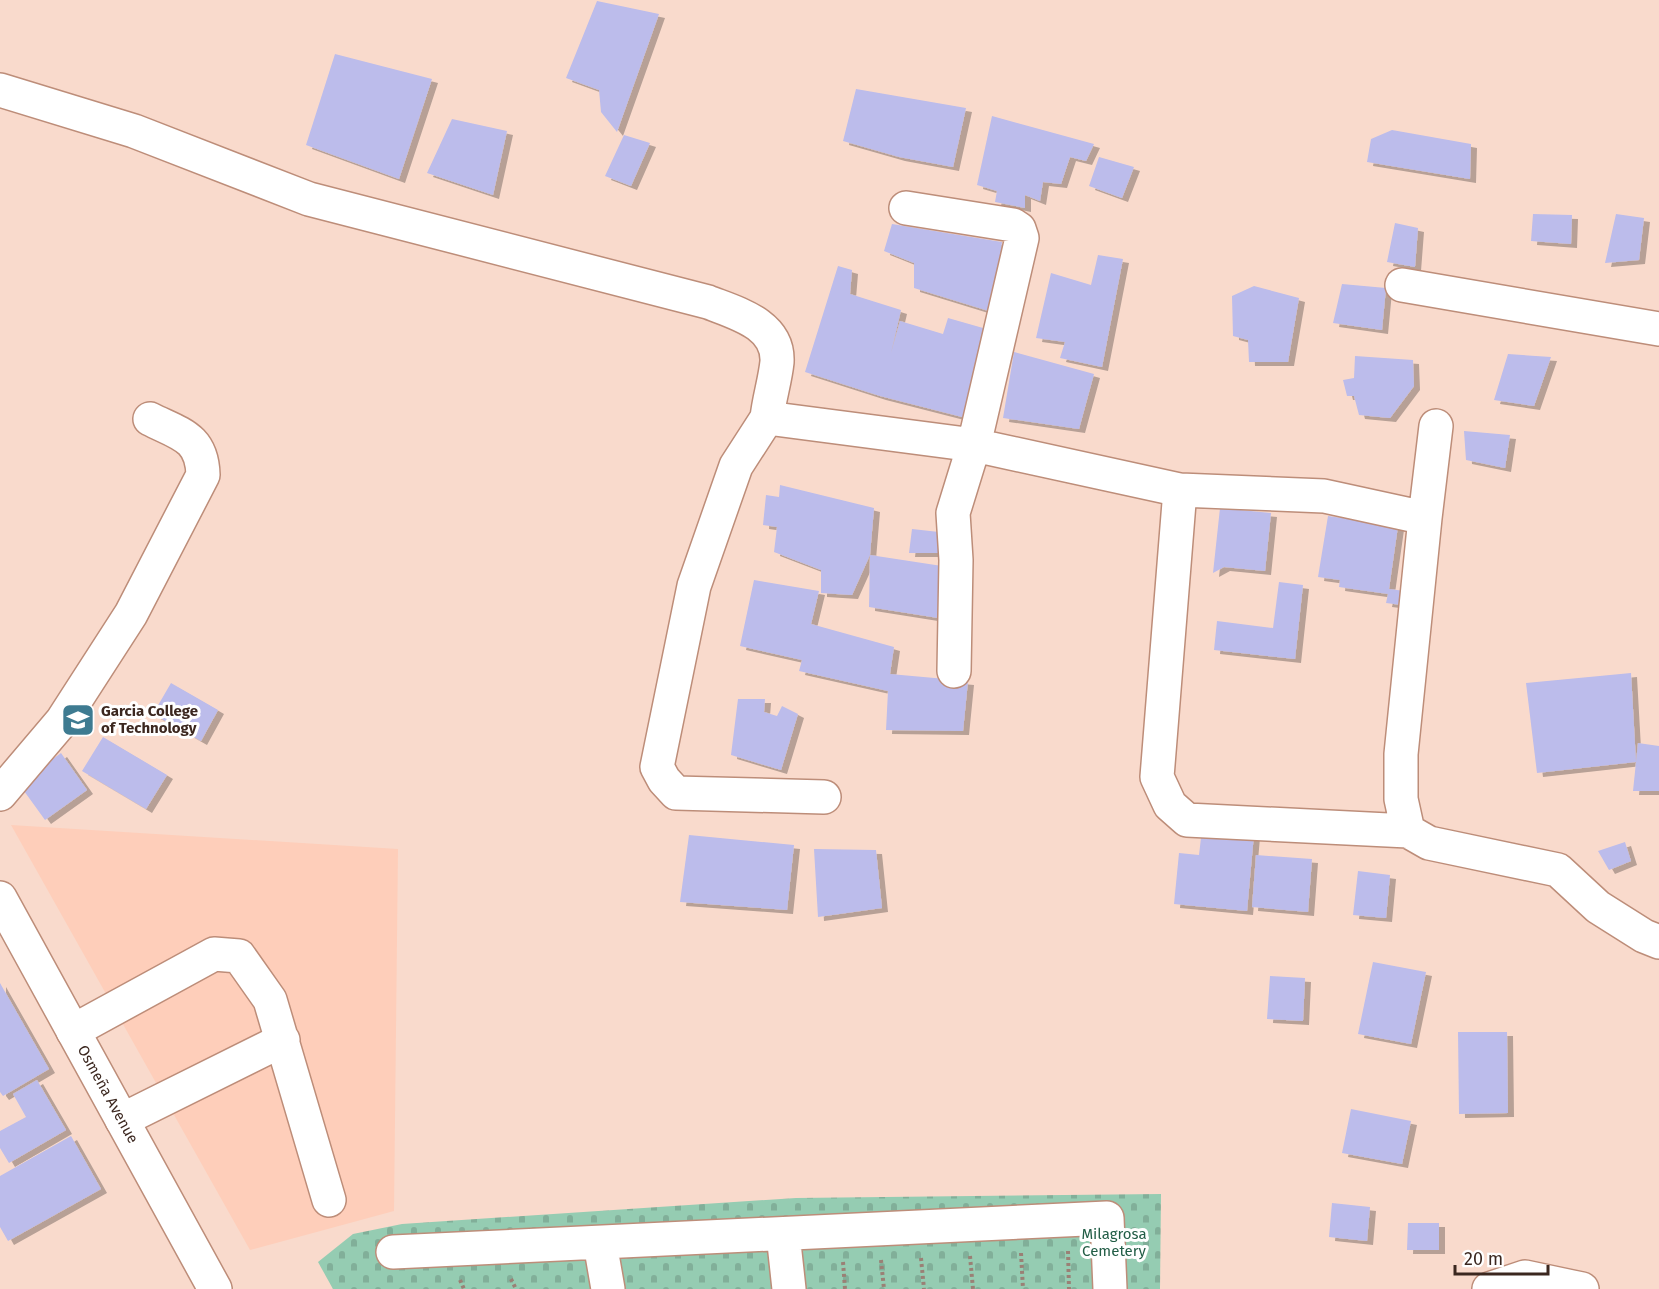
<svg xmlns="http://www.w3.org/2000/svg" width="1659" height="1289" font-family="'Fira Sans',sans-serif">
	<style>
		.built { fill: #feceba }
		.cemetery { fill: url(#cemetery-stones) }
		.building { fill: #bcbceb; filter: url(#shadow) }
		.lines { fill: none; stroke-linecap: round; stroke-linejoin: round }
		.minor-casing { stroke: #bd8d79; stroke-width: 36 }
		.major-casing { stroke: #bd8d79; stroke-width: 36 }
		.path { stroke: #9a8075; stroke-width: 4; stroke-dasharray: 3 3; stroke-linecap: butt }
		.minor { stroke: #fff; stroke-width: 33 }
		.major { stroke: #fff; stroke-width: 33 }
		.labels { text-anchor: middle; stroke-width: 6; stroke-linejoin: round; paint-order: stroke }
		.poi-label { font-size: 15px; font-weight: bold; fill: #3b271f; stroke: #fff; text-anchor: start }
		.street-label { font-size: 15px; fill: #3b271f; stroke: #fff }
		.park-label { font-size: 15px; fill: #235e47; stroke: #fff }
	</style>
	<defs>
		<pattern id="cemetery-stones" width="16" height="16" patternUnits="userSpaceOnUse" patternTransform="scale(1.5)"><rect width="16" height="16" fill="#95ccb2"/><path d="M2 7V4a2 2 0 0 1 4 0v3zM10 15v-3a2 2 0 0 1 4 0v3z" fill="#81af99"/></pattern>
		<filter id="shadow"><feDropShadow dx="6" dy="4" stdDeviation="0" flood-color="#0004"/></filter>
	</defs>
	<rect width="100%" height="100%" fill="#f9dacc"/>
	<!-- built -->
	<path class="built" d="M11,825L398,849L394,1211L250,1250Z"/>
	<!-- cemetery -->
	<path class="cemetery" d="M1161,1194L1160,1289H333L318,1262L353,1234L402,1224L796,1198Z"/>
	<!-- building -->
	<path class="building" d="M597,1L659,14L617,132L601,112L599,90L566,78Z
		M335,54L432,79L399,179L306,145Z
		M856,89L966,108L953,167L899,157L843,141Z
		M992,116L1094,144L1086,161L1070,157L1061,184L1043,182L1040,201L1025,195V208L995,202L997,191L977,185Z
		M452,119L507,131L493,195L427,173Z
		M1392,130L1471,144L1470,179L1367,162L1371,139Z
		M624,135L650,143L631,186L605,176Z
		M1099,157L1134,167L1122,198L1089,186Z
		M1533,214L1572,215L1571,244L1531,241Z
		M1616,214L1644,218L1639,260L1605,263Z
		M1395,223L1418,228L1415,267L1387,262Z
		M892,224L1002,242L992,312L914,288V263L884,251Z
		M1098,255L1123,259L1102,367L1060,358L1065,342L1036,338L1051,273L1091,285Z
		M838,266L852,270L850,294L901,310L891,353L900,321L943,334L948,318L990,330L966,418L880,396L805,372Z
		M1342,284L1386,288L1382,330L1333,323Z
		M1254,286L1299,298L1288,362H1249L1248,340L1233,336L1232,296Z
		M1014,352L1094,374L1079,429L1003,418Z
		M1508,354L1551,357L1534,406L1494,400Z
		M1355,356L1413,360L1414,386L1390,418L1359,415L1354,396H1347L1343,380L1354,378Z
		M1464,431L1510,435L1505,468L1466,460Z
		M780,485L874,508L870,555L955,568L951,620L869,607L870,555L852,595L821,593V570L774,552L777,527L763,525L766,495L779,497Z
		M1220,508L1271,513L1265,571L1224,567L1213,573Z
		M1328,516L1398,526L1389,589L1405,591L1402,605L1386,603L1388,594L1339,587L1340,580L1318,577Z
		M912,529L939,532L938,553H909Z
		M754,580L819,591L811,624L894,647L890,674L968,681L963,731L886,730L888,691L799,671L802,660L740,646Z
		M1279,582L1303,585L1295,659L1214,650L1217,621L1273,628Z
		M1631,673L1636,762L1537,773L1526,683Z
		M171,683L218,710L201,741L153,714Z
		M738,699H765L764,712L777,716L782,706L798,714L781,770L731,755Z
		M103,737L167,775L146,809L82,771Z
		M1638,743L1659,746V791H1633Z
		M61,753L87,790L45,820L19,784Z
		M1202,829L1254,834L1247,911L1174,904L1179,853L1199,855Z
		M689,835L794,845L787,910L680,902Z
		M1625,842L1631,861L1609,870L1598,851Z
		M814,849L876,850L882,908L818,917Z
		M1256,855L1312,859L1308,912L1252,907Z
		M1358,871L1390,875L1386,918L1353,915Z
		M1373,962L1426,972L1411,1044L1358,1034Z
		M1270,976L1305,978L1303,1021L1267,1019Z
		M0,983L49,1069L3,1096L0,1092Z
		M1458,1032H1507L1508,1113L1459,1114Z
		M37,1080L66,1130L9,1163L0,1148V1131L26,1117L13,1094Z
		M1351,1109L1411,1121L1402,1164L1342,1153Z
		M71,1136L101,1189L8,1241L0,1227V1176Z
		M1332,1203L1370,1207L1367,1241L1329,1237Z
		M1408,1223H1439V1250H1407Z"/>
	<g class="lines">
		<defs>
			<path id="minor" d="M0,90L134,131L309,199L708,302C736,313 779,324 777,362C775,381 769,399 767,418L974,445L1180,490L1324,496L1425,518L1401,754V799L1408,831L1429,843L1558,870L1598,907L1644,936L1659,942
				M906,208L1013,225L1019,229L1022,238L974,445L953,513L956,560L954,671
				M1402,285L1659,329
				M767,418L736,466L694,586L657,767L664,780L676,793L824,797
				M1180,490L1157,777L1170,805L1187,820L1408,831
				M1425,518L1436,426
				M0,794L62,721L131,614L203,475C202,437 180,434 150,419
				M73,1031L214,954L239,956L270,1000L329,1200
				M122,1120L283,1040
				M783,1234L789,1289
				M600,1243L608,1289
				M393,1252L1107,1218L1110,1289
				M1489,1289L1525,1277L1582,1289"/>
			<g id="major">
				<path id="s1" d="M0,898L215,1289"/>
			</g>
		</defs>
		<!-- minor casing -->
		<use href="#minor" class="minor-casing"/>
		<!-- major casing -->
		<use href="#major" class="major-casing"/>
		<!-- path -->
		<path class="path" d="M1068,1251L1069,1289
			M1021,1253L1023,1289
			M970,1256L973,1289
			M921,1258L924,1289
			M881,1260L884,1289
			M843,1262L845,1289
			M511,1279L516,1289
			M460,1280L464,1289"/>
		<!-- minor -->
		<use href="#minor" class="minor"/>
		<!-- major -->
		<use href="#major" class="major"/>
	</g>
	<!-- icons -->
	<defs>
		<symbol id="university-square" viewBox="-11 -11 22 22"><rect x="-9" y="-9" width="18" height="18" rx="4" fill="#3e7b91" stroke="#fff"/><path d="M0-5L7-2L0 1L-7-2ZM-4 1L0 2.5L4 1V4Q0 6-4 4Z" fill="#fff"/></symbol>
	</defs>
	<g fill-rule="evenodd">
		<use href="#university-square" x="59" y="701" width="38" height="38"/>
	</g>
	<g class="labels">
		<!-- poi labels -->
		<g class="poi-label">
			<text x="101" y="716">Garcia College<tspan x="101" dy="17">of Technology</tspan></text>
		</g>
		<!-- street labels -->
		<g class="street-label">
			<text dy="5" stroke="none"><textPath href="#s1" startOffset="224">Osmeña Avenue</textPath></text>
		</g>
		<!-- park labels -->
		<g class="park-label">
			<text x="1114" y="1239">Milagrosa<tspan x="1114" dy="17">Cemetery</tspan></text>
		</g>
	</g>
	<!-- scale -->
	<path d="M1455 1265v9h93v-9" fill="none" stroke="#3b271f" stroke-width="3"/>
	<text x="1464" y="1265" font-size="18" fill="#3b271f" stroke="#ffffff" stroke-width="4.5" paint-order="stroke">20 m</text>
</svg>
